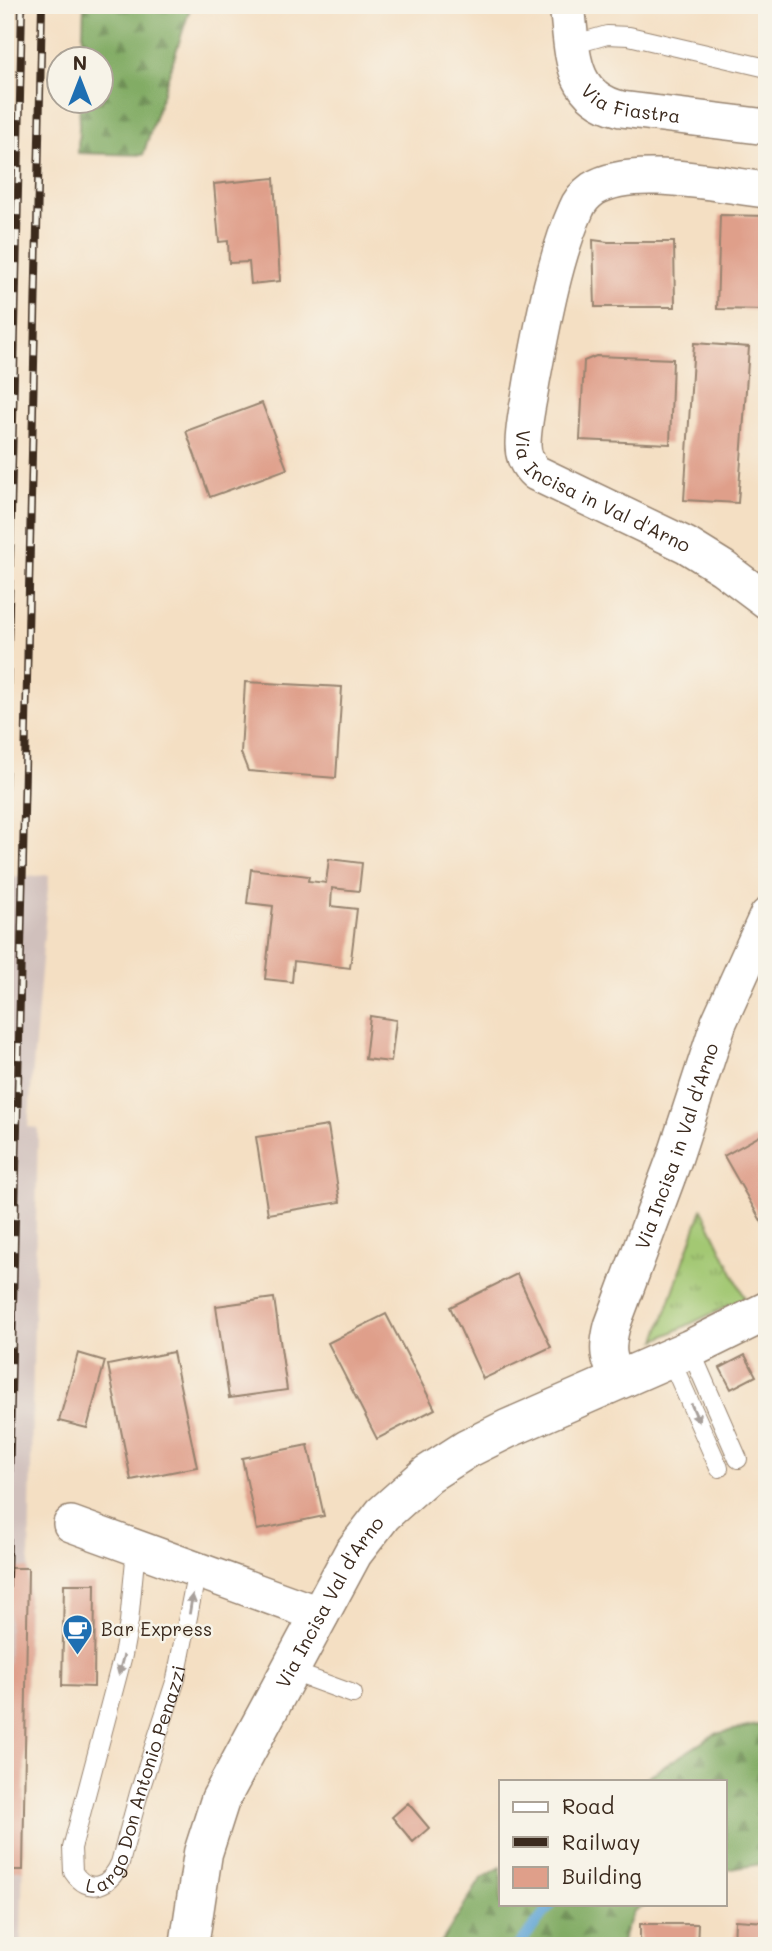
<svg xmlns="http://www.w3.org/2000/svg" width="772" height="1951" font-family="Mali,sans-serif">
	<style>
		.industrial { fill: #d0c0bc }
		.grass { fill: url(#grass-tufts); stroke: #6f7948; stroke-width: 2 }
		.forest { fill: url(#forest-firs); stroke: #5e6b42; stroke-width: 2 }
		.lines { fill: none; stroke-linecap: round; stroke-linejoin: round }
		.stream { stroke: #5fa4d4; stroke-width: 10 }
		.building { fill: #df9f8a }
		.service-casing { stroke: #988470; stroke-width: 20 }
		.minor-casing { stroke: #988470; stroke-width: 38 }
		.tertiary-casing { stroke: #988470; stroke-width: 41 }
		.service { stroke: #fff; stroke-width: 18 }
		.minor { stroke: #fff; stroke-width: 35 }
		.tertiary { stroke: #fff; stroke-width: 38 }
		.rail-casing { stroke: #3b2a1e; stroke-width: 8 }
		.rail { stroke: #f7f3e8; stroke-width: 5; stroke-dasharray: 16; stroke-linecap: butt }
		.oneway { fill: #a79f9a }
		.labels { text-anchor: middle; stroke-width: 5; stroke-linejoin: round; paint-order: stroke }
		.street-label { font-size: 19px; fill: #3b2a1e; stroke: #f7f3e8 }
		.poi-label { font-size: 19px; fill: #3b2a1e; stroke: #f7f3e8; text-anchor: start }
	</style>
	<defs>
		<pattern id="grass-tufts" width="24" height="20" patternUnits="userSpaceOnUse" patternTransform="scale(1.75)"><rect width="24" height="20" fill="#a3c873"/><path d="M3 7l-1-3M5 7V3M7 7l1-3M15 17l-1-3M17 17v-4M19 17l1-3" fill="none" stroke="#86a35e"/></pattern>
		<pattern id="forest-firs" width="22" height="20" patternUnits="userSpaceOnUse" patternTransform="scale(1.75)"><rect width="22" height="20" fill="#82ac65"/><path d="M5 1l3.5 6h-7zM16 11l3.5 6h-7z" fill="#6c8c53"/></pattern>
	</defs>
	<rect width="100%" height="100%" fill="#f7f3e8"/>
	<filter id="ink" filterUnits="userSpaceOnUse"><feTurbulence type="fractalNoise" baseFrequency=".0143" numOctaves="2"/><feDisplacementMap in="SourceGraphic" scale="14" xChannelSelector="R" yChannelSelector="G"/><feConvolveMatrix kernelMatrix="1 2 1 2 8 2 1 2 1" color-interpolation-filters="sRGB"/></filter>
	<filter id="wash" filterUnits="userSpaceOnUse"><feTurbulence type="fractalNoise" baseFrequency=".00686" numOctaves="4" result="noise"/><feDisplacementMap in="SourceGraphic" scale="28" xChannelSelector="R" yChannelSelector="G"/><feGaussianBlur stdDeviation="1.57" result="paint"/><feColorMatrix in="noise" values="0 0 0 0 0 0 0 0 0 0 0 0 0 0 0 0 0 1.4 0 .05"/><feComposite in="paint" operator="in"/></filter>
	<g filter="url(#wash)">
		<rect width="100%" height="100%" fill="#f4dfc3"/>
		<!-- industrial -->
		<path class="industrial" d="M49,875L28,1127L38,1128L21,1946H5V878Z"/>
		<!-- grass -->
		<path class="grass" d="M702,1209L745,1298L656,1340Z"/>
		<!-- forest -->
		<path class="forest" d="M84,5H191L143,155L78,153L80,102H102V60L82,59Z
			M767,1723V1863L725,1870V1781H641L715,1734Z
			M501,1867V1904H649L634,1911L620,1946H439L481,1879Z"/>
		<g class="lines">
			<!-- stream -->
			<path class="stream" d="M518,1946L552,1904"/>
		</g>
		<g id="blocks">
			<!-- building -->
			<path class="building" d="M274,178L280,281L251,284L249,262L229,263L228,241L219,242L214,184Z
				M720,215L767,216V310L717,309Z
				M593,240L608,242H674L675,307H595Z
				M694,343L749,347L738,503L684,500Z
				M596,356L673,359L670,444L580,440L584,361Z
				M262,403L287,469L210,497L186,431Z
				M245,682L342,687L336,778L248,771L241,753Z
				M329,859L362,863L359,891L332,888L331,906L357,909L350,968L294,961L292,982L265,979L273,906L247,903L251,869L309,876L308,881L326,883Z
				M370,1016L396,1020L391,1062L365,1059Z
				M328,1126L340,1202L268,1214L256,1137Z
				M767,1132V1224L764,1226L724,1156Z
				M517,1274L551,1347L483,1379L450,1307Z
				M274,1298L287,1390L229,1398L216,1306Z
				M386,1314L435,1409L377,1439L328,1343Z
				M173,1352L197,1467L131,1480L108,1365Z
				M78,1353L105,1361L87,1428L59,1421Z
				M745,1355L756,1376L731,1389L720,1368Z
				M308,1445L324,1516L257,1530L242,1458Z
				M10,1568H28L23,1870H5Z
				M64,1584H95L94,1687L62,1686Z
				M408,1803L429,1828L413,1842L392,1817Z
				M735,1920L767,1922V1946H734Z
				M640,1924H698L697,1946H640Z"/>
		</g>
	</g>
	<g filter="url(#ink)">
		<use href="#blocks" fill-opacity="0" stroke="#988470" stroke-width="2"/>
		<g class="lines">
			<defs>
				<g id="service">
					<path d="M572,45L607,35L629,36L767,68"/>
					<path d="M690,1349L738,1459"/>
					<path d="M670,1358L719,1468"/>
					<path id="s1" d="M136,1549L129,1622L123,1655L72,1848L73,1872C89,1896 110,1886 120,1863L139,1793L176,1679L197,1570"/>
					<path d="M290,1671L353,1694"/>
				</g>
				<g id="minor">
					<path id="s2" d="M567,5C573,50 568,96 621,109L767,127"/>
					<path id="s3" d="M767,190C720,185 633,164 593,189C586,194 579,202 576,210C554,259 542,328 532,381C529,401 523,424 523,445C523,456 527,465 536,473L686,545L723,568L767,601"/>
					<path id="s4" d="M618,1380C608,1358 606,1350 612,1326L675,1157L719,1022L767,916"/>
					<path d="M71,1524L321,1615"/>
				</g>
				<g id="tertiary">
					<path id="s5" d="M189,1946L203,1853L220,1800L353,1553L383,1514L428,1474L467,1449L507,1429L690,1349L767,1311"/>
				</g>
			</defs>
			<!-- service casing -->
			<use href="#service" class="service-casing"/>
			<!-- minor casing -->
			<use href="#minor" class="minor-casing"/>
			<!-- tertiary casing -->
			<use href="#tertiary" class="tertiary-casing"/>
			<!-- service -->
			<use href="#service" class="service"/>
			<!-- minor -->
			<use href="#minor" class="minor"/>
			<!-- tertiary -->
			<use href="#tertiary" class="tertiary"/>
			<defs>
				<path id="rail" d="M5,791L22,5
					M5,1667L42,5"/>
			</defs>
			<!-- rail casing -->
			<use href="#rail" class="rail-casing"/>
			<!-- rail -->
			<use href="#rail" class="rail"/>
		</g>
		<!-- one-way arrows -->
		<defs><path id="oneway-solid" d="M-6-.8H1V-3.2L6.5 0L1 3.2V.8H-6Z" transform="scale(1.75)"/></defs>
		<g class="oneway">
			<use href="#oneway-solid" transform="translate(695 1413) rotate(67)"/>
			<use href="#oneway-solid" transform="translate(191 1604) rotate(-81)"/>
			<use href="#oneway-solid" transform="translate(121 1665) rotate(105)"/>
		</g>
	</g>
	<!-- icons -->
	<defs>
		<symbol id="cafe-pin" viewBox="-11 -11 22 30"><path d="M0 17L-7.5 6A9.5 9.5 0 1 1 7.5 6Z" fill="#1f6fb2" stroke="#f7f3e8"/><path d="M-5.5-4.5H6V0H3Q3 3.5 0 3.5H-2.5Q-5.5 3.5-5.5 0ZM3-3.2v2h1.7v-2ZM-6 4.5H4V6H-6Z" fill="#fff"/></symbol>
	</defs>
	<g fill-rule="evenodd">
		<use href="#cafe-pin" x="60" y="1612" width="35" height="47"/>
	</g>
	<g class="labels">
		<!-- street labels -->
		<g class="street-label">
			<text dy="7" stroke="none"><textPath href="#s2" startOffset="136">Via Fiastra</textPath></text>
			<text dy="7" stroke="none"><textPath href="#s3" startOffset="539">Via Incisa in Val d'Arno</textPath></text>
			<text dy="7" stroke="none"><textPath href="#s4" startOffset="247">Via Incisa in Val d'Arno</textPath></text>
			<text dy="7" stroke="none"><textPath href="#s5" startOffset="376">Via Incisa Val d'Arno</textPath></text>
			<text dy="7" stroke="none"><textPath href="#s1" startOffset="474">Largo Don Antonio Penazzi</textPath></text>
		</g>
		<!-- poi labels -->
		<g class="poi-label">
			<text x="101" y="1636">Bar Express</text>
		</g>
	</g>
	<!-- margin -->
	<rect width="772" height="1951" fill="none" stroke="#f7f3e8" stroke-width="28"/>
	<!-- legend -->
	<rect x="499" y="1780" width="228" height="126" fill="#f7f3e8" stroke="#aca397" stroke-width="2"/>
	<rect x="513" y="1802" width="35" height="10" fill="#ffffff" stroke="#aca397" stroke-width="2"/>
	<text x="562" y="1814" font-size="21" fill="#3b2a1e">Road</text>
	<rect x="513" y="1837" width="35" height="10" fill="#3b2a1e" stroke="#aca397" stroke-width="2"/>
	<text x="562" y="1850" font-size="21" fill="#3b2a1e">Railway</text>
	<rect x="513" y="1867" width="35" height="21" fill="#df9f8a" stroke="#aca397" stroke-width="2"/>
	<text x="562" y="1884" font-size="21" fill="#3b2a1e">Building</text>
	<!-- north arrow -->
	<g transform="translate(80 80)"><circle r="33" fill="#f7f3e8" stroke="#aca397" stroke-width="2"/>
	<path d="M0-5L12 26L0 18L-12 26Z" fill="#1f6fb2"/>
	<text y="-10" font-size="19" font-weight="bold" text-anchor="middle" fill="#3b2a1e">N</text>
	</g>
</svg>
